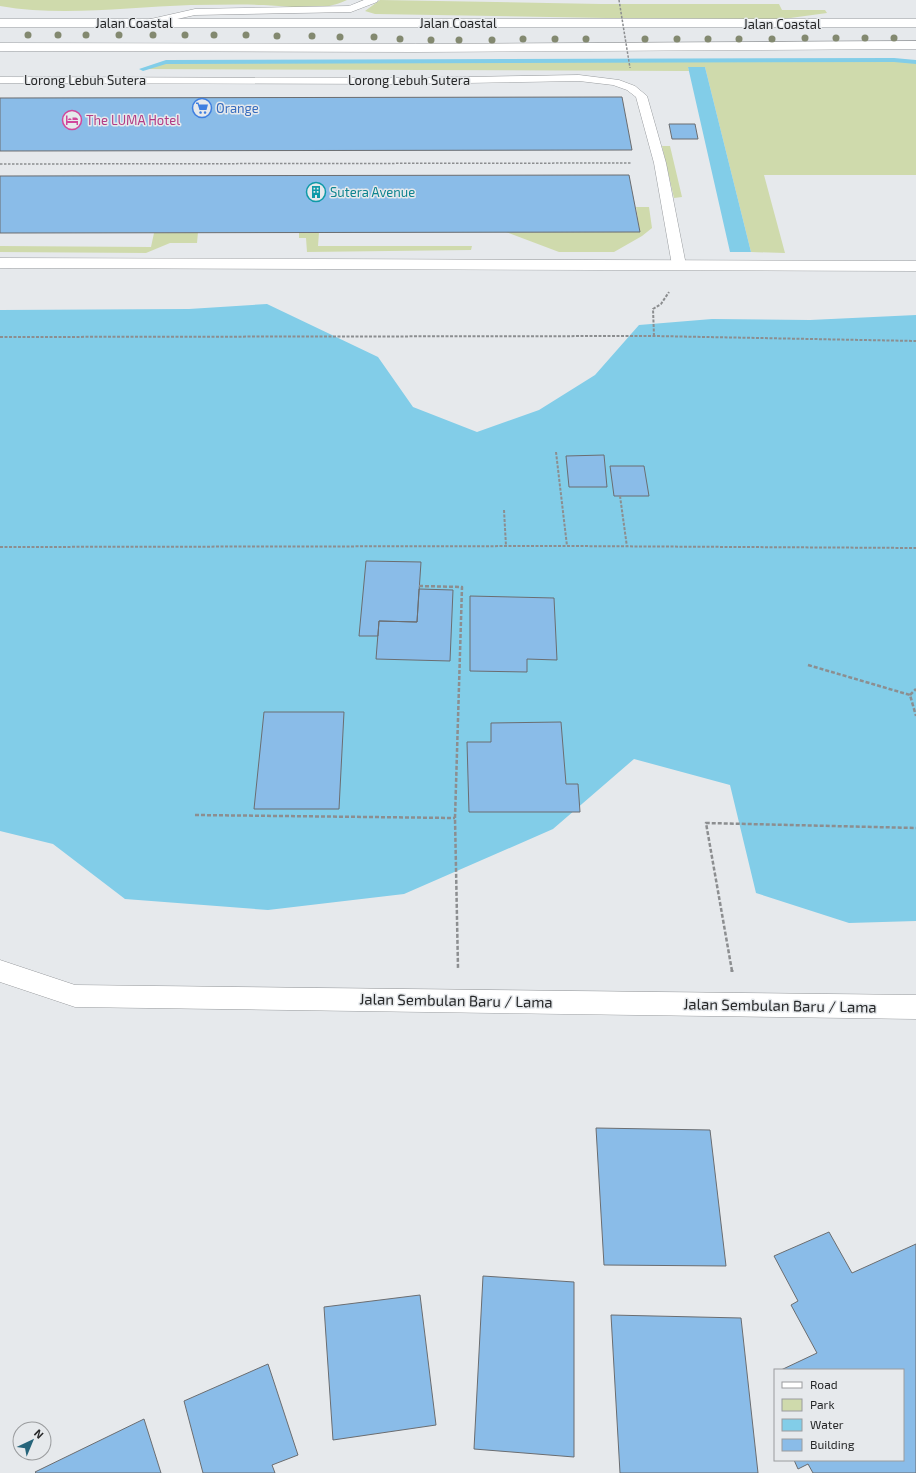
<svg xmlns="http://www.w3.org/2000/svg" width="916" height="1473" font-family="'Exo 2',sans-serif">
	<style>
		.green { fill: #cfdaac }
		.water { fill: #82cde8 }
		.lines { fill: none; stroke-linecap: round; stroke-linejoin: round }
		.stream { fill: #82cde8; fill-rule: evenodd }
		.building { fill: #8abce8; stroke: #6b6d70 }
		.lane-casing { stroke: #9a9da0; stroke-width: 1 }
		.street-casing { stroke: #9a9da0; stroke-width: 1 }
		.secondary-casing { stroke: #9a9da0; stroke-width: 1 }
		.highway-casing { stroke: #9a9da0; stroke-width: 1 }
		.path-far3 { stroke: #8c8e90; stroke-width: 1.5; stroke-dasharray: 2.5 1.5; stroke-linecap: butt }
		.path-far2 { stroke: #8c8e90; stroke-width: 2; stroke-dasharray: 3 1.5; stroke-linecap: butt }
		.path-far1 { stroke: #8c8e90; stroke-width: 2.5; stroke-dasharray: 4 2; stroke-linecap: butt }
		.path { stroke: #8c8e90; stroke-width: 3; stroke-dasharray: 5 2.5; stroke-linecap: butt }
		.lane { fill: #fff; fill-rule: evenodd }
		.street { fill: #fff; fill-rule: evenodd }
		.secondary { fill: #fff; fill-rule: evenodd }
		.highway { fill: #fff; fill-rule: evenodd }
		.path-bridge { stroke: #8c8e90; stroke-width: 1.5; stroke-dasharray: 2.5 1.5; stroke-linecap: butt }
		.tree { fill: #838970 }
		.labels { text-anchor: middle; stroke-width: 3; stroke-linejoin: round; paint-order: stroke }
		.far-street-label { font-size: 13px; fill: #272829; stroke: #e6e9ec }
		.far-shop-label { font-size: 13px; fill: #366cbe; stroke: #e6e9ec; text-anchor: start }
		.far-hotel-label { font-size: 13px; fill: #b23c85; stroke: #e6e9ec; text-anchor: start }
		.far-culture-label { font-size: 13px; fill: #0d838f; stroke: #e6e9ec; text-anchor: start }
		.street-label { font-size: 15px; fill: #272829; stroke: #e6e9ec }
	</style>
	<rect width="100%" height="100%" fill="#e6e9ec"/>
	<!-- green -->
	<path class="green" d="M0,0H347C321,13 291,6 264,5C239,4 215,5 191,5C127,7 63,17 0,6Z
		M380,0L601,4H779L782,10H825L827,13L783,19L606,18L375,14L365,11Z
		M695,60H894L916,62V175H764L785,253L751,252L705,67H688L689,71L143,69L166,62H570Z
		M662,146H670L682,197L674,198Z
		M636,207H649L652,228L642,236L614,252H559L506,232H640Z
		M198,232L197,243H170L146,253L0,252V246L151,247L154,233Z
		M299,232H319L318,246H472L471,250L307,252L306,238H299Z"/>
	<!-- water -->
	<path class="water" d="M688,67H705L751,252H730Z
		M267,304L378,357L413,407L477,432L539,410L595,375L639,325L712,319L810,320L916,315V921L849,923L756,893L730,785L634,759L553,829L404,894L268,910L125,899L53,844L0,831V310L189,309Z"/>
	<g class="lines">
		<!-- stream -->
		<path class="stream" d="M894,58L916,60V64L894,62L166,64L143,71L139,69L166,60Z"/>
	</g>
	<!-- building -->
	<path class="building" d="M622,97L632,150L0,151V98Z
		M669,124H695L698,139H672Z
		M629,175L640,232L0,233V176Z
		M604,455L607,487H569L566,456Z
		M610,466H644L649,496H614Z
		M366,561L421,562L417,622L379,621L378,636H359Z
		M419,589L453,590L450,661L376,659L379,621L417,622Z
		M470,596L554,598L557,660L527,659V672L470,671Z
		M264,712H344L339,809H254Z
		M561,722L566,784H578L580,812H469L467,742H491V723Z
		M596,1128L710,1130L726,1266L604,1265Z
		M829,1232L852,1273L916,1244V1473H813L808,1464L798,1469L794,1460H903V1370H781L817,1353L791,1305L798,1301L774,1256Z
		M483,1276L574,1282V1457L474,1449Z
		M420,1295L436,1425L333,1440L324,1307Z
		M611,1315L741,1318L758,1473H620Z
		M268,1364L298,1455L272,1465L275,1473H203L184,1401Z
		M144,1419L161,1473H36L35,1472Z"/>
	<g class="lines">
		<defs>
			<path id="lane" d="M364,0H378L377,2L351,12L195,15L146,26L141,23L142,21L195,9L349,6Z
				M579,75L619,80L635,86L647,96L666,163L686,265L684,268H674L672,265L654,163L636,97L627,90L613,85L579,81L407,84L0,83V77L407,78Z"/>
			<path id="street" d="M0,960L75,985L916,995V1019L75,1007L0,982Z"/>
			<path id="secondary" d="M0,258L916,261V271L0,268Z"/>
			<path id="highway" d="M0,19H916V27H0Z
				M916,41V49L415,52L0,51V43L415,44Z"/>
		</defs>
		<!-- lane casing -->
		<use href="#lane" class="lane-casing"/>
		<!-- street casing -->
		<use href="#street" class="street-casing"/>
		<!-- secondary casing -->
		<use href="#secondary" class="secondary-casing"/>
		<!-- highway casing -->
		<use href="#highway" class="highway-casing"/>
		<!-- path-far3 -->
		<path class="path-far3" d="M0,164L632,163"/>
		<!-- path-far2 -->
		<path class="path-far2" d="M654,336L653,309L661,304L669,292
			M0,337L654,336L916,341
			M556,452L567,546
			M620,496L627,547
			M504,510L506,546
			M0,547L567,546L916,548"/>
		<!-- path-far1 -->
		<path class="path-far1" d="M419,586L462,587L455,818L458,968
			M808,665L910,695L916,716
			M910,695L916,689
			M195,815L455,818
			M732,971L706,823L916,828"/>
		<!-- path -->
		<path class="path" d="M732,970V972"/>
		<!-- lane -->
		<use href="#lane" class="lane"/>
		<!-- street -->
		<use href="#street" class="street"/>
		<!-- secondary -->
		<use href="#secondary" class="secondary"/>
		<!-- highway -->
		<use href="#highway" class="highway"/>
		<!-- path-bridge -->
		<path class="path-bridge" d="M619,0L630,68"/>
	</g>
	<!-- trees -->
	<g class="tree">
		<circle cx="28" cy="35" r="3.5"/>
		<circle cx="58" cy="35" r="3.5"/>
		<circle cx="86" cy="35" r="3.5"/>
		<circle cx="119" cy="35" r="3.5"/>
		<circle cx="153" cy="35" r="3.5"/>
		<circle cx="185" cy="35" r="3.5"/>
		<circle cx="214" cy="35" r="3.5"/>
		<circle cx="246" cy="35" r="3.5"/>
		<circle cx="277" cy="36" r="3.5"/>
		<circle cx="312" cy="36" r="3.5"/>
		<circle cx="340" cy="37" r="3.5"/>
		<circle cx="374" cy="37" r="3.5"/>
		<circle cx="805" cy="38" r="3.5"/>
		<circle cx="836" cy="38" r="3.5"/>
		<circle cx="865" cy="38" r="3.5"/>
		<circle cx="894" cy="38" r="3.5"/>
		<circle cx="400" cy="39" r="3.5"/>
		<circle cx="523" cy="39" r="3.5"/>
		<circle cx="555" cy="39" r="3.5"/>
		<circle cx="586" cy="39" r="3.5"/>
		<circle cx="645" cy="39" r="3.5"/>
		<circle cx="677" cy="39" r="3.5"/>
		<circle cx="708" cy="39" r="3.5"/>
		<circle cx="739" cy="39" r="3.5"/>
		<circle cx="772" cy="39" r="3.5"/>
		<circle cx="431" cy="40" r="3.5"/>
		<circle cx="459" cy="40" r="3.5"/>
		<circle cx="492" cy="40" r="3.5"/>
	</g>
	<!-- icons -->
	<defs>
		<symbol id="supermarket-ring" viewBox="-11 -11 22 22"><circle r="9.5" fill="#e6e9ec" stroke="#3f7fe0" stroke-width="1.5"/><path d="M-6-5.5h2.5l.6 2H6L4.5 2H-2.5L-4.4-4H-6ZM-1.5 3.2a1.3 1.3 0 1 0 .1 0ZM3 3.2a1.3 1.3 0 1 0 .1 0Z" fill="#3f7fe0"/></symbol>
		<symbol id="hotel-ring" viewBox="-11 -11 22 22"><circle r="9.5" fill="#e6e9ec" stroke="#d1479c" stroke-width="1.5"/><path d="M-6-4.5h1.5V1H6V5H4.5V3h-9V5H-6ZM-4 0a1.8 1.8 0 1 1 3.6 0ZM.5 0V-2.5h3Q6-2.5 6 0Z" fill="#d1479c"/></symbol>
		<symbol id="building-ring" viewBox="-11 -11 22 22"><circle r="9.5" fill="#e6e9ec" stroke="#0f9aa8" stroke-width="1.5"/><path d="M-4-6H4V6H1V3H-1V6H-4ZM-2.5-4.3h1.7v1.8h-1.7ZM.8-4.3h1.7v1.8H.8ZM-2.5-1h1.7V.8h-1.7ZM.8-1h1.7V.8H.8Z" fill="#0f9aa8"/></symbol>
	</defs>
	<g fill-rule="evenodd">
		<use href="#supermarket-ring" x="191" y="97" width="22" height="22"/>
		<use href="#hotel-ring" x="61" y="109" width="22" height="22"/>
		<use href="#building-ring" x="305" y="181" width="22" height="22"/>
	</g>
	<g class="labels">
		<!-- far-street labels -->
		<g class="far-street-label">
			<text x="134" y="28">Jalan Coastal</text>
			<text x="458" y="28">Jalan Coastal</text>
			<text x="782" y="29">Jalan Coastal</text>
			<text x="85" y="85">Lorong Lebuh Sutera</text>
			<text x="409" y="85">Lorong Lebuh Sutera</text>
		</g>
		<!-- far-shop labels -->
		<g class="far-shop-label">
			<text x="216" y="113">Orange</text>
		</g>
		<!-- far-hotel labels -->
		<g class="far-hotel-label">
			<text x="86" y="125">The LUMA Hotel</text>
		</g>
		<!-- far-culture labels -->
		<g class="far-culture-label">
			<text x="330" y="197">Sutera Avenue</text>
		</g>
		<!-- street labels -->
		<g class="street-label">
			<text transform="translate(456 1001) rotate(1)" y="5">Jalan Sembulan Baru / Lama</text>
			<text transform="translate(780 1006) rotate(1)" y="5">Jalan Sembulan Baru / Lama</text>
		</g>
	</g>
	<!-- legend -->
	<rect x="774" y="1369" width="130" height="92" fill="#e6e9ec" stroke="#9a9c9e"/>
	<rect x="782" y="1382" width="20" height="6" fill="#ffffff" stroke="#9a9c9e"/>
	<text x="810" y="1389" font-size="12" fill="#272829">Road</text>
	<rect x="782" y="1399" width="20" height="12" fill="#cfdaac" stroke="#9a9c9e"/>
	<text x="810" y="1409" font-size="12" fill="#272829">Park</text>
	<rect x="782" y="1419" width="20" height="12" fill="#82cde8" stroke="#9a9c9e"/>
	<text x="810" y="1429" font-size="12" fill="#272829">Water</text>
	<rect x="782" y="1439" width="20" height="12" fill="#8abce8" stroke="#9a9c9e"/>
	<text x="810" y="1449" font-size="12" fill="#272829">Building</text>
	<!-- north arrow -->
	<g transform="translate(32 1441) rotate(44)"><circle r="19" fill="#e6e9ec" stroke="#9a9c9e"/>
	<path d="M0-3L7 15L0 10L-7 15Z" fill="#26647a"/>
	<text y="-6" font-size="11" font-weight="bold" text-anchor="middle" fill="#272829">N</text>
	</g>
</svg>
